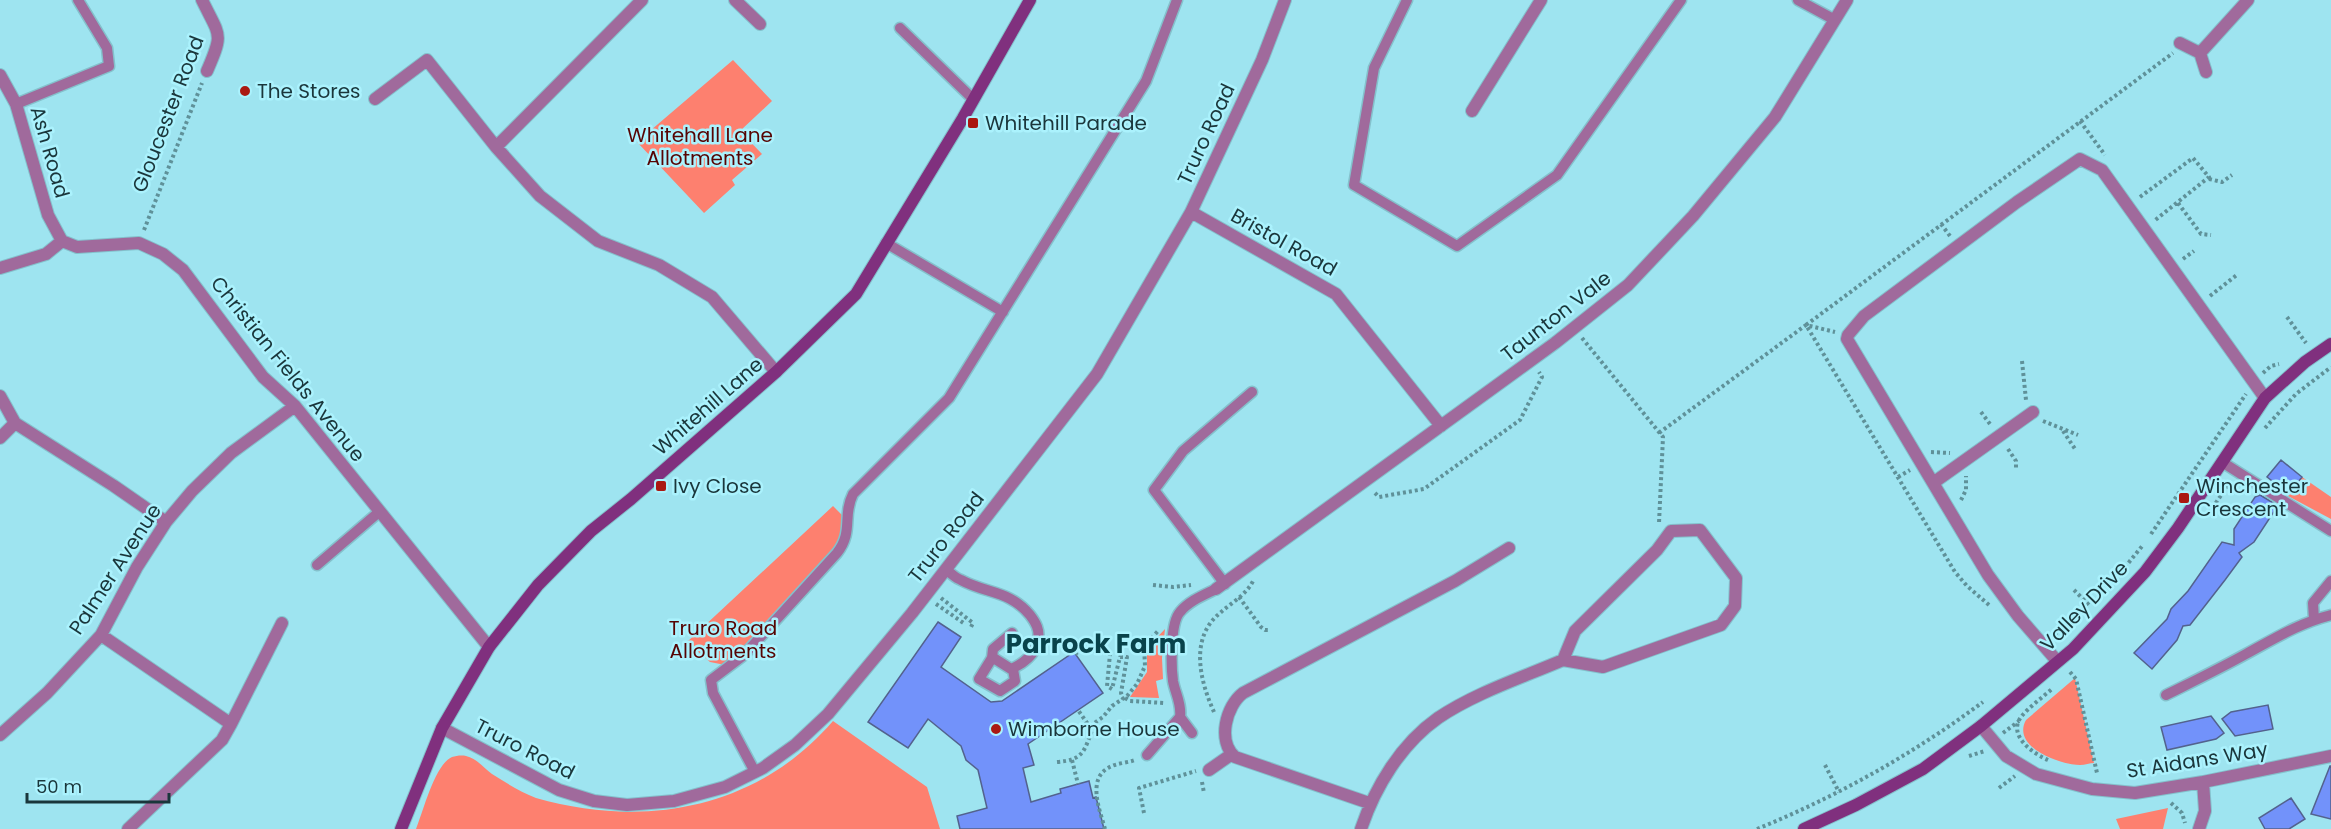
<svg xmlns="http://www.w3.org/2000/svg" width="2331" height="829" font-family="Poppins,sans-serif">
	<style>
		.green { fill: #fd806f }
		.building { fill: #7292fa; stroke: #53628d; stroke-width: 1.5 }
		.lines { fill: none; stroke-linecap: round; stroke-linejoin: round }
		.lane-casing { stroke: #84c1cc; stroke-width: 13 }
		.street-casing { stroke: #84c1cc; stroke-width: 14 }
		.secondary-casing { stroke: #84c1cc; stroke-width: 14 }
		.path { stroke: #5f9199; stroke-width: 4; stroke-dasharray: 3 3; stroke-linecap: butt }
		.lane { stroke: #a06a9c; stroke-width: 10 }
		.street { stroke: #a06a9c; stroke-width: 12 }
		.secondary { stroke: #80307e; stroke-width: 12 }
		.poi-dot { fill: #aa1912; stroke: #abf2fd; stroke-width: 2 }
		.labels { text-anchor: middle; stroke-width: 5; stroke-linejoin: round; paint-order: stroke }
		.poi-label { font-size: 20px; fill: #1a363b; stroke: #abf2fd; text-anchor: start }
		.street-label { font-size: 20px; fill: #1a363b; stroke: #abf2fd }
		.park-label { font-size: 20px; fill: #560403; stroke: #abf2fd }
		.district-label { font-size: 26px; font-weight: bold; fill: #08434b; stroke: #abf2fd }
	</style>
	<rect width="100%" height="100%" fill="#9ee4f0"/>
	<!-- green -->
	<path class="green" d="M733,60L772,101L740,131L762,154L732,180L735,185L704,213L637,142Z
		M2302,477L2331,497V519L2288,496Z
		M833,506L845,518L843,539L740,655L725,665L710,662L687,642Z
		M1165,629L1162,658L1163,679L1156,681L1159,698L1130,697L1147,672V648Z
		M2075,678L2094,763C2090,763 2085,765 2080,765C2060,765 2011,747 2026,720Z
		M833,721L927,787L940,829H416C423,812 435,764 452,757C456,756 461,755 466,756C476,758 484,768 492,774C506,783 521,792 536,798C646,829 757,809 833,721Z
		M2168,808L2163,829H2120L2116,819Z"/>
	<!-- building -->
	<path class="building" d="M2281,460L2302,477L2289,494L2267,477Z
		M2260,495L2275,504V510L2254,542L2239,553L2242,557L2225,580L2190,625L2183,626L2177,640L2152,669L2134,653L2167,619L2171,609L2188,591L2222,542L2234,545V529L2255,497Z
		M938,622L961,637L941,667L991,702L1002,701L1074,652L1103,693L1028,744L1034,765L1023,768L1031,802L1061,793L1060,789L1089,781L1093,798L1096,797L1104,829H960L957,816L987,808L978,770L966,760L961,746L928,719L908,748L868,722Z
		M2268,705L2273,729L2235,736L2222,719L2231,712Z
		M2211,716L2224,733L2216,739L2167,750L2161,727Z
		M2330,766H2331V819L2311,814Z
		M2291,798L2305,819L2289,829H2265L2259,818Z"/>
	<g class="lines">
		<defs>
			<path id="lane" d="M1407,0L1374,68L1354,185L1457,246L1557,175L1681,0
				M1798,0L1835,20
				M900,28L973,99
				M16,104L109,66L107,48L78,0
				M886,243L1003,312
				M2222,462L2331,531
				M317,565L379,512
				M946,570C951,573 955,578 961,580C987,594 1009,590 1030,615C1036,623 1040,630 1038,640C1036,654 1023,664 1011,669L992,657
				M1225,584L1154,490L1183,451L1252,392
				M2314,620L2313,603L2331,581
				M1012,633L993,649L992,658L979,679L1000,691L1015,681L1013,669
				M2166,695C2192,682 2219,669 2246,654C2274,639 2299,623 2331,615
				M1180,717L1192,733
				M1147,755L1180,717C1182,704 1175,693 1173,681C1171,666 1170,623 1180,612C1189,601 1204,595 1216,589
				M755,772L713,693L711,680L744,655L837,553C854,531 842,516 853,494L949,398L1146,81L1177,0"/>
			<path id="street" d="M202,0C220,37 224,32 207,71
				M735,0L760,24
				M2180,43L2200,53L2206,72
				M2200,53L2248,0
				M0,75L16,104L48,215L62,241
				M375,99L427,60L496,147L540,196L598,241L659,265L712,297L776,372
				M1472,111L1541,0
				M496,147L642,0
				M1191,212L1336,294L1441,426
				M62,241L77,247L139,243L163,254L183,270L263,377L295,406L489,647
				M0,268L46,254L62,241
				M0,396L15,423L114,486L166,522
				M0,438L15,423
				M1933,483L2033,412
				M1216,589L1555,343L1628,285L1693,216L1775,117L1847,0
				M101,635L231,724L222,740L128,829
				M2057,661L2018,616L1988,575L1847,339L1848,335L1864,316L2017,202L2080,159L2102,170L2265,398
				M231,724L282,623
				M1981,726L2006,756L2036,774L2092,789L2135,793L2203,782L2331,756
				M442,728L559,790L594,801L627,805L674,801L725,787L763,768L795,745L828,714L912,613L1097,374L1191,212L1262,60L1285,0
				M0,735L47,693L101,635L137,567L166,522L192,491L231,453L295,406
				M1209,770L1232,754
				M1369,803L1235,757C1217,741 1226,706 1243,693L1455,581L1509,548
				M1361,829C1375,787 1401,744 1438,718C1475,693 1521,678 1563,660L1575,631L1657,550L1671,531L1700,530L1736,578L1735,606L1721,625L1603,667L1563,660
				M2199,829L2205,811L2203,782"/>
			<path id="secondary" d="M401,829L442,728L489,647L538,585L591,531L631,499L776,372L856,294L963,118L1030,0
				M1804,829L1856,805L1923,769L1981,726L2073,649L2145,572L2178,528L2265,398L2305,362L2331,344"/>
		</defs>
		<!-- lane casing -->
		<use href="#lane" class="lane-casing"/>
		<!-- street casing -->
		<use href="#street" class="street-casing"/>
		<!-- secondary casing -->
		<use href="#secondary" class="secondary-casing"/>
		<!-- path -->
		<path class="path" d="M2080,121L2105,155
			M2209,179L2222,182L2232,175
			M2140,197L2193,158L2209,177L2154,221
			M2178,203L2201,234L2211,235
			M1941,224L1950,236
			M144,230L202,83
			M2183,259L2194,251
			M2210,296L2238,274
			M2287,317L2306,343
			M1582,338L1663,437L1659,523
			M2022,361L2026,400
			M2263,373L2271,366L2279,364
			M1981,412L1990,424
			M2043,421L2078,435
			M2265,428L2296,394L2331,367
			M2063,431L2075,449
			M1659,433L1806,325L1835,332
			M2008,449L2016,461V469
			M1931,452L1950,453
			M1898,477L1910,470
			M1375,493L1379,497L1424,489L1520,420L1542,377L1539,372
			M1961,500L1966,490V476
			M2209,513L2230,482
			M2151,534L2246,394
			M2121,572L2143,545
			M1153,585L1173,587L1191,585
			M2074,590L2090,606
			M1239,597L1261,627L1265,630H1268
			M941,598L973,623L970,629
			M936,604L965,624
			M1989,605L1967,586L1955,572L1806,325L2173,53
			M2055,635L2062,634L2069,628
			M1075,654L1082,649L1110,654L1107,686L1112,689L1120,657H1127L1121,693L1123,699
			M2070,672L2076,679L2097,773
			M1125,698L1130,701L1165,703
			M1214,712C1200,681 1189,638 1220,613C1231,603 1246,595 1253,581
			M1090,726L1103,717L1112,706L1127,696L1137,684L1145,666L1144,646L1159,630
			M2003,733L2019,721
			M1969,756L1985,751
			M1072,760L1078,784
			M2048,760C2034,754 2007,736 2021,717C2029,707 2043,697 2053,688
			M1057,762C1082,760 1084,753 1092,730L1078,710
			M1825,765L1839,792
			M1202,782L1204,793
			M1999,788L2015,776
			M2171,803L2182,813L2185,823
			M1144,813L1139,788L1196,771
			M1105,829C1100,811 1087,780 1108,768C1116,763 1127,763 1135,760
			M1757,829C1838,796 1913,754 1983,702"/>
		<!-- lane -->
		<use href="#lane" class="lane"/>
		<!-- street -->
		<use href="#street" class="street"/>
		<!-- secondary -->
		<use href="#secondary" class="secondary"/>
	</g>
	<!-- markers -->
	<g class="poi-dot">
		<circle cx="245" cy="91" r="6"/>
		<rect x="967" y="117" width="12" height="12" rx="3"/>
		<rect x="655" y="480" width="12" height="12" rx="3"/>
		<rect x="2178" y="492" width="12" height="12" rx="3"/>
		<circle cx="996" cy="729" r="6"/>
	</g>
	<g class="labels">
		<!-- poi labels -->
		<g class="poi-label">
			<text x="257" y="98">The Stores</text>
			<text x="985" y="130">Whitehill Parade</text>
			<text x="673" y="493">Ivy Close</text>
			<text x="2196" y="493">Winchester<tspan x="2196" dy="23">Crescent</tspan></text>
			<text x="1008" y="736">Wimborne House</text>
		</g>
		<!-- street labels -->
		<g class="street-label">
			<text transform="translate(168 114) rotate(-69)" y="7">Gloucester Road</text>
			<text transform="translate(1206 134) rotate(-65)" y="7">Truro Road</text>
			<text transform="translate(50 152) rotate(74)" y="7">Ash Road</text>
			<text transform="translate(1284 242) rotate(29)" y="7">Bristol Road</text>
			<text transform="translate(1556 316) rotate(-38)" y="7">Taunton Vale</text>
			<text transform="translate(288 369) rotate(51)" y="7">Christian Fields Avenue</text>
			<text transform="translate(708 406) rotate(-41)" y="7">Whitehill Lane</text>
			<text transform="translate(946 537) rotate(-52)" y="7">Truro Road</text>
			<text transform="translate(115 569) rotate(-57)" y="7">Palmer Avenue</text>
			<text transform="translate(2084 606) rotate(-46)" y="7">Valley Drive</text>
			<text transform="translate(525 749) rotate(27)" y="7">Truro Road</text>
			<text transform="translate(2197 760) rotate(-9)" y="7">St Aidans Way</text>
		</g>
		<!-- park labels -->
		<g class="park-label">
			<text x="700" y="142">Whitehall Lane<tspan x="700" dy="23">Allotments</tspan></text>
			<text x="723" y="635">Truro Road<tspan x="723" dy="23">Allotments</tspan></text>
		</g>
		<!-- district labels -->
		<g class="district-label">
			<text x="1096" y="653">Parrock Farm</text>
		</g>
	</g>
	<!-- scale -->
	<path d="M27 793v9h142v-9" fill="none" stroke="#1a363b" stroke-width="3"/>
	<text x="36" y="793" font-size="18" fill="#1a363b" stroke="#abf2fd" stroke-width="4.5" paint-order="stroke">50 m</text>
</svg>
